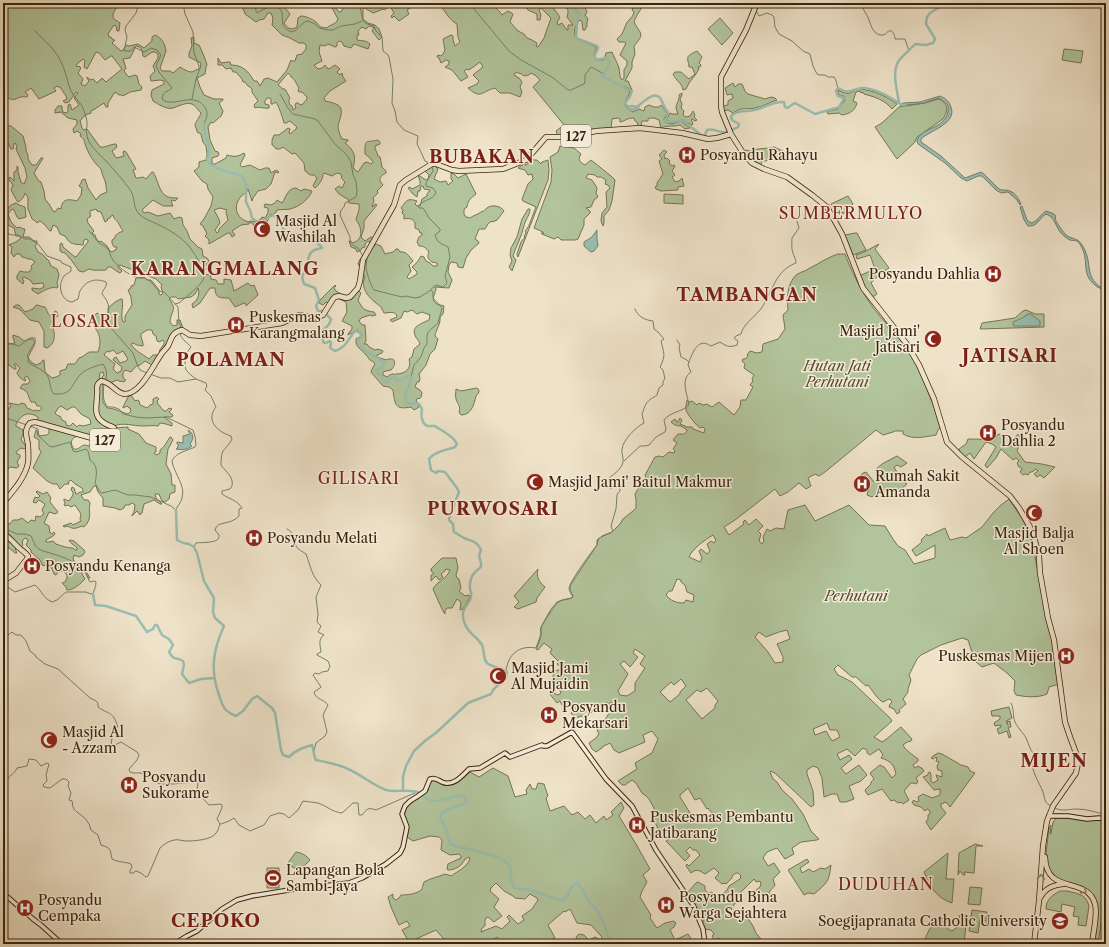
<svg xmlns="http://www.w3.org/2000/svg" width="1109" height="947" font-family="'Libre Caslon Text',serif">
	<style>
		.green { fill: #b2c49b; stroke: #767452; fill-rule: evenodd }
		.water { fill: #9abeb1; stroke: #74806e }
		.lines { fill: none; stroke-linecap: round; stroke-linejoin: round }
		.stream { stroke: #74806e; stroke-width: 1 }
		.river { stroke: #9abeb1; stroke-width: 2.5 }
		.secondary-casing { stroke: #3b230a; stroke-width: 5.5 }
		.primary-casing { stroke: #3b230a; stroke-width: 6 }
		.secondary { stroke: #f4ecdb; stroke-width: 3.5 }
		.primary { stroke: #eee2c8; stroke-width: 4.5 }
		.oneway { stroke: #948269 }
		.labels { text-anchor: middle; stroke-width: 3; stroke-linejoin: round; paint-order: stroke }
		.shield { fill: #f4ecdb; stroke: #725f49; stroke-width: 1 }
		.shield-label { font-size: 13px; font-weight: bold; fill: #3b230a }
		.poi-label { font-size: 14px; fill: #3b230a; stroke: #f4ecdb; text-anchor: start }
		.park-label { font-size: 14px; font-style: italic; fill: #594b2e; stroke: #f4ecdb }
		.quarter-label { font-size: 16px; letter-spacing: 1px; fill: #7a1f14; stroke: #f4ecdb }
		.district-label { font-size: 18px; font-weight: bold; letter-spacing: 1px; fill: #7a1f14; stroke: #f4ecdb }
	</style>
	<rect width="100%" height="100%" fill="#eee2c8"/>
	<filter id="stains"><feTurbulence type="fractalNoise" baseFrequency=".005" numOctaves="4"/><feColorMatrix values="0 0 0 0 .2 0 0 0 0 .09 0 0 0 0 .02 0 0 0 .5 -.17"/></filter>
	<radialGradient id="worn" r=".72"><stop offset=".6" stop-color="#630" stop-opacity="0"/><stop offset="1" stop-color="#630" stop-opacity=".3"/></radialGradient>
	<!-- green -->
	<path class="green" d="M3,3H120C118,7 110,14 114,19C116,21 118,21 120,23L119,31H117L116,26L114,25L108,34L109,37H111L113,40H115L112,43L121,51L124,49L126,45L129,46L138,44L144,48L152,41V37L155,35C162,38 165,44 166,51L160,68L162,71H170L173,73L180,67C184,69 187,72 192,72C195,71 196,69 200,69L201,63L189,57V53L192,46L191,38L194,37V43L199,45C202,51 205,58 207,65L206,67L205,74L197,78L200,87L204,95L214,99H223V100L219,103L223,111L222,114L221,116L213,123L211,122L208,127L210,140L215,151L218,152L219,154L218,156L212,158V164H215L226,158L227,155C235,157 237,157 244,153L245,155L240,165L242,167L250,165L260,170L265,168H269L271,173L276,170L279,172L278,173L276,172H275L271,184L266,189L258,191L253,198L252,201L248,189H247V192C233,199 232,218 249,222L250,221L256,222L261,219L262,217L265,218L268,213V208L264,207L265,204L271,205L275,203L277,200L282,203C286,197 288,188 296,188L301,191L304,189L312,191C309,199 299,207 290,209C286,210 282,209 277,210L275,214L270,215L265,226H258V230L256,229L254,225L250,222L249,224L241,225L232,231L235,235L232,237L230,233H228L209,244V240L205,236L207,234L203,226L200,224L204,219L211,206L213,197L208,189L207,184L202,181L194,171L199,167V162L206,160L207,154L206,146L203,142L201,134L197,132C197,130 196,128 195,126C195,122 200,117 201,113C198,110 195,105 192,104C186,102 179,106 173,108C167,110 158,104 153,101L151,95L152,90L164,84V81L160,80L151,81L150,76L155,71L153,66L158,58V54L155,52H152L145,57L143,56C142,50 142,47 136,46L130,58L123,59L126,68L124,71L126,74L129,77L135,75L137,76L139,84L142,87L141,90L130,92L123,96L122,95H119L115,92L108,103V107H106L104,103C100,105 96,109 91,111V113L85,115L80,121L82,128L84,130L87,129L100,147C105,148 110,144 116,144L117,147L112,151L116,158L124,156L123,152L124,151L126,152L136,169L133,170L136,178H138L143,177L146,179L152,172H153C158,179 159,194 168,197C171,198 176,198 178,198L175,201L172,200L171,201L173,206H163L153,200L142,210L144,213L148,212L158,216L170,213L174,219L179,217L182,218L183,225L187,231L190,239L198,247L202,249L203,256L207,258L209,261V263H206V265L210,269L207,270L206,269H203L205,275L210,274L211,279L216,280L218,284H224V279L231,280L234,291L248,283L251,286L254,285L258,295L247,305L246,306V304L244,303L235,307L229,298C220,298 215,298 215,288H210L200,303L193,308L192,304C198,300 200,295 198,288L195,294L191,297L178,299L176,297H171L169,299C178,311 171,310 170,322L173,326L177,325V320H180L183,328L170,335L166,346L161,352L159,351L164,344V341L162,340L160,342L157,341L156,336L153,334L152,330H147L141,334C140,338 144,342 143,346L137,345L133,343L131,344C134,350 142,354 149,359L153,355H157L158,356L152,365L145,361L140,365L136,366L131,372L125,370L123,373V378L126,380L124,382L119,381L117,380L110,383L103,380L102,377L104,375L103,372L100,373L99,381L103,384V402L107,408C115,408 120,412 128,414L131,411L130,408H129L127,406L123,408V407L128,397L131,395L135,401L138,400L139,401L140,405L147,408L150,405L153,404V399L157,397L159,399L157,401L158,404L164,411H166L169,408L172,409L169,412L173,415L172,417H164L172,423V426L166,424L160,423L158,426C153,425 148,426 143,426C133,426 123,422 114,426V428L128,427V429L139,434L146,443L156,447V452L154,453L156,455L160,453V450C165,447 167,441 170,437H171L173,440L168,449L166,464L171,474L172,485H175V492L170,494L169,499L165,502L162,501L159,494H155L156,498L162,504H160L154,500L144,504L142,513H141L140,515L137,511L132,516V515L134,512L135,505L132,503L129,505H125L124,508L120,510L115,508L103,506V498L98,492L96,486H94L90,492L81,495L84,500H88L90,503C88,513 93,518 84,527L82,526C77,528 73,530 68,526L64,527L63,526L71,523L73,525L81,521L80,519L81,514L75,505L71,507L68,505L65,506L64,505L65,503L64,501V499L69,501L73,495V492L71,490L72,487L74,488L76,494H77L80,492H83V490L82,488L75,484L71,480L68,482L69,484H65L60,489L57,484H53L47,481L33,468L41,452L39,449V440L34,437L36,430H37L38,436L47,435L49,433V424L38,420V417C28,411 22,414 16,424V426L23,430V434L21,439L26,447L24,449L21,448L16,452V453L20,455V457L17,462L19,466L17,468L10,467L8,469L3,465V409L10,408L11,406L9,403L19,405L21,403L25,404L27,408L34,411L36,410L39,411L42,408L40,406H37L35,402H31C27,395 30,392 20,388L23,384H28L30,381L27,376L24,378L26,380L25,381C21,379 19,377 17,373L20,368L16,364H14L16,367V369H14L9,365H5L3,364V345L15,343L13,338V335L19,337L24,341L30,339H33L35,342L27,356L31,362L36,365L41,363L43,360H44L45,372L52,378L56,377L60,375V371L66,369L67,366L68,364H75L79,358L82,357L89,352H98C101,344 101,335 95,328L96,327C95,323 93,322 92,318L97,313L99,314L107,315L108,312V308L115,302L121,299H122C124,307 120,314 123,322H125V316L132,305L131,297L128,290L131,288V286L134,285L136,278L144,277L147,280H151L159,290V294L161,295L163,293L161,287L162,285L156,279L120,265L118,266V267L122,271L120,273L118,272L111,267H108L106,270C101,270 93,271 89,269L83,272L79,271L72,261L65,253L61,252L60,250V244L62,243L63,247L75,257H76L87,243L88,242V240L86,239L84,240L83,245C74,244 70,245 65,236L60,234L57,227L53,225L51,231H50L44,224L40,221L37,223L34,220L32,219C31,216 29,212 28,209C27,202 30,198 25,193C24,197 22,200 18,202L17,201L11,190L13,185L9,180V178L10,177L14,181V172L17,170V166L18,167V172L21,182L24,184L27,177L25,168L16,149L17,146L15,143L14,144L13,149H11L8,143H7L5,147H3L5,144L3,141V135L4,131L3,130V125L11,126L23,136L26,147V151L28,155V159L32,165H36L41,158H43L34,173L38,180L41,182L44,191L45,199L49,204L53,211L55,212L58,208L61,209C62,198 69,199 77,201L81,195L82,188L79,186L81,183L82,180L85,179L88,188L96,200L100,195L107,192C106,190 106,187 106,185C105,179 102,175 101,169C94,163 88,153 85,144C84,140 84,139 80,136L81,134L77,131L74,133L73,129L77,124V120L68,118L61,112L55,113V110L58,106H62V109L63,112L66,113L68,112V105L70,104L72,110L79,105L74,98L78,93L76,92L69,102L65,103L63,101L67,99L66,96L60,87H58L57,86L54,88L56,91L39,99L31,88L25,92L28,95L27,97C14,95 18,105 3,95ZM96,52L99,53L105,60L111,56H112L122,69L106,82L102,78L97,83L93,79L91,80L87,77V78L89,81L85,86L81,84L83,79L78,73L81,68L79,66L78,67L76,66L77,64L83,59L85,61L84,67L87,69ZM220,208L227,210L226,212L228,220L219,229V231L217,233L215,230L220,223C219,218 216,214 214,210ZM96,209L97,211L101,212L105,222L108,220L107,219L110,218L111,216L113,215C115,221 117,220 119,224C121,227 120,228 123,230L122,232H120L115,236V238L112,240V243L114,247H117L116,250H115L112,252L110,251L107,246L101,241L99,242L96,238L95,235L92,233L94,231L88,223L87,219L91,216L90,214V211ZM113,350L117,354L123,351L128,359L126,361L120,363L116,357L114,358L113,360L122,367L121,371L117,373L113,369L115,364L104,355L107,351L109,352ZM61,406L67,410L72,407H75L81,414L90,419L91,424L83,426L79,425L77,427L73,423L70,426L66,425V422L62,420L60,416H58L55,413L57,410L58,408ZM78,436L91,439V443L89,446C88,446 86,445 84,445C80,446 79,450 74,449C70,444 70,438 78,436Z
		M241,3H281L290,14L284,23L288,28L293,29L297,27L298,18L301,16C306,16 312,19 316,22C321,27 318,27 327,28C330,24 336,25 338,19L331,6L333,5L339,12H341L346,3H377L379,5L382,6L386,3H392L396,8L400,3L408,5L411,3H414L415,4V5L407,10L409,14L399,21L394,16L392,18L391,16L394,13L390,6L384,10L383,9L373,13L363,7V19L368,23L375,25L379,29L382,37L379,40L372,31L374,28L370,26H369L366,29L362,27L358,31L359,35H357V40C362,41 366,40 370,44L368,49L354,44L351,48L344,46L342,42L339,41L337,43V46L335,47L328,44L325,46L320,45L319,52L322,61L314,65L318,69L322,68L325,65L327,68L329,69L335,65L340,69L337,72L340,75L342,73L343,77L346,81L330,91L324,98L325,101C330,102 334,103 338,105C345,110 339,120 338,126C338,131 340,135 342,139L348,140V141L345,143C353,149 357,156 353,167L355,170L358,172L364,163L367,162L371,164L373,162L370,158L365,154C365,138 365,143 378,140L380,142V144L375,146V148L378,156L380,157L382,167L386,171V173C383,175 379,176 380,181L383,185L377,191L378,193L373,198L374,201L372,206L373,207L375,204L377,205L364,221V228L361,237L365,241L371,237L374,238L372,244L368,241L365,244V247L362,248L360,251H359L357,252L356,249L351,247L349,241H351L353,243C355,242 357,241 359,239C363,234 360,224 356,220C357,214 360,211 359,204L349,203L348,202L349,200L339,194L335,189L339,186L342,188L345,182L342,179L341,174L337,173L332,176L324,173L323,174C323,179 319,185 315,188L313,186L317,178L314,175H310L305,171L304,163L295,153L292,154L283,147L280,149H276L274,146L272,145V140L274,135H279L288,128L290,129L289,133L290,134L296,129L297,127L290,121L286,123H284C282,116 280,109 276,102L273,104H271V99L270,98H267L265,101V104L269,105V108C264,109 260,106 255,108L254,105L258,101L252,92V89L250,87L248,86L245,82H243L242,79L236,72H233L231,68L226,69L222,65H218V58L221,63L228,62H230L231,65C243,65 249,72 254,81H257L260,86L264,79L268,78L277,82L287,70L291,60L292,61H295L297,55L302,54L306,49V45L304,43H299L290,38L282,35L272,25L273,18L271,13H268L264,19L259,20L256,22L245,14ZM288,73L291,76V77C296,80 296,84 299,88L298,90L299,92H302L307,97V99L302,105L299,104L298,103H296L295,105L296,108L293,110L292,106L290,105C289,102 288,101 290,98L285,89H283L278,85Z
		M438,3L493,4C494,7 500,11 502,15L508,11L513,14L510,22L518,31L524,34L527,38L532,40L537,43L536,46L538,47L544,38L551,18L541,8L539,10L541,15L540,20H537V14L528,10L523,3H583C583,4 587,11 587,12L585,15L588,19L587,22V26L585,30H583L582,22L580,20C575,25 573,30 576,38L596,47V49L594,55L597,60H604L606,53L612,52C614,57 617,62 619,68C620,73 619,76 622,80L624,78V70L627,65V61L620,55L626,43L625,42H619L617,39C626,32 623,26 629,20C632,17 633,16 634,12L632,10L633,7L636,3H643C643,8 636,15 634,22C641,35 645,33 634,46L635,54L632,62V68L625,81H628L632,90L624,86L623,87L630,91C627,102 619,104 633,112L639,109L644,111L645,107L649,105L654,107H659L661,105L667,113L664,119L665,122L672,124L681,121L690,128L685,129L680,125C674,127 667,125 661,128L659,120L654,118H650L648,119V121H642L641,125L639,126L638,125L637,122L635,121L634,118C626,118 626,121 620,122V119L618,118L612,119L611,129L572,136L556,135L557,133L556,131L564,125L533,87L540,80L535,75L531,73L529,75L524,76C522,74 518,72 515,73L514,75L519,78L522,82L520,87L522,92L520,97L510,93H500L495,88C482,91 481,100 468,88L477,84L479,81L473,75L483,67L480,62L469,70L467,69L464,71L468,77L461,81L452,70L445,67L449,64V61L446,60L441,63L439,58L437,57L438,55L441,56L443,54L445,50L443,39L451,35L453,36V40L455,46L460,42L458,37L457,24C448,19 445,10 438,3ZM557,3C563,9 571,5 567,17L573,25H568V30H567L562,23L558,25L557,22L560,18L558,14L554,9Z
		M720,18L733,33L722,45L708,29Z
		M1064,49L1083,51L1081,63L1062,60Z
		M697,51L702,57L699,63L701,65L700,67H698L699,69L696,74L689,83L686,89L683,90C682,83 676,81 673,74L675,72H681L689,79L695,74L692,67H689C688,57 684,57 697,51Z
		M733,83L735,87L738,84H742L745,91L748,94L765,99L771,97L775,98L777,100C769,102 763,107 755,108C746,110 743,106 733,113L728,110L723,111L722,106L728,105V101L733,98L732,94L727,95L725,88Z
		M859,89C873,90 886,96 897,104L892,109C885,100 875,97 864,94L863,92L861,93L860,92V91L856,92L853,101L857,103C855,111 849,114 842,115L839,113L828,114L827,112L829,111L838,109L845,100L844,96H841L838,94V90C850,96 848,93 859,89Z
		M682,93V95L680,99L682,104L681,108L684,111L683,114L684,116L686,117L690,116L693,111L695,115L694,117L697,120L695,121L692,119L691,120L693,123L692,125L683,120L672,122L666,120L670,113L672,114H678C677,112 677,110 676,108C676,104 680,99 679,95Z
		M938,99C948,102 949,110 943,119L917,137L915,142L897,159L875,127L882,123L899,107L925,103Z
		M560,146L574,148L581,154C577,160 580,162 585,165L591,160L611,176L615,180L612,201L609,210L604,216V223L603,226L601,221L602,213L607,207L606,192L610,188L608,185L605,184L606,180L601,177H597L595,175L588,174L586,178L592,180L597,188L596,193L598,197L594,200L591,207L586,208L590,211V213L584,219V225L578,239L575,240H561L558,237L554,239L542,234L541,233H544L543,232L534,228L551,182L552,170L550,157L558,152Z
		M774,147L785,152L786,154C779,159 772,160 764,161L760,158L759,160L762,162L760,167L755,165L743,152L746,150L749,151L758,149L770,148Z
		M664,150L667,152L664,155L665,159L667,158L670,161L669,163L672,166L674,165L675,166L672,171L675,175L672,177L675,182L679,181L682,178L684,186L678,187V190L661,191L656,189L655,187L657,186V183L663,174L659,161L662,159L659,155Z
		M531,159L534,160H537L541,164L542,162L548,160L549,170L548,180L518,257L517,255V254L521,242L525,237L524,236L526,233L525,231C530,227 533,213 536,207L523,201L522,199L528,184L533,179L532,174L528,175L525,170L518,168L524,164L526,165L529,163L528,161Z
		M433,165L435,166L438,169L434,179L440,182L446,181L448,185L453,181L451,179V173L454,174L458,178L466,174L476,194C471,198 468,200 467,207L464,209V214L466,217L470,218C474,215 477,215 481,212C485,211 484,210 487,208C492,204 501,206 504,211L497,220L495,221L490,222L488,224L485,229H479L475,239L478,241L479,243L471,250L466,258L463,268L458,267L457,263L451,262L449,265L448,272L452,280L449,288L435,287L436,289C435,295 430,300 437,304C439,305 442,305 444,306L443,314L440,317C441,324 436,329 435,336L438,339L435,349L430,354L426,365L419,374L420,379L419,382H417L415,387L420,390L422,393L421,397L419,399L418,398L416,400L419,407L414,410L411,407C395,410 395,405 393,390L389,387L383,386L371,372L372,369L375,364C374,362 372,361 370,360C367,358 369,357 366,355C362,349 355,348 356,339L362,336C361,333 360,331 357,330L348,335V334L352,329V326L342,321L347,312L346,302L339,299L336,296L329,304L326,302L323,305L319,303L320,300L335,285L336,286L334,288L336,291L351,300L354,297L353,295L358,290L361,293L358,300C362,308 364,311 374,312L376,315L372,316L370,315L361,318L359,321L362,325H365L366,341L364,344H367L369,347L375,350L378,349L383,351L382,353L377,355V357L386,360C396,356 397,364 391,370L386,371L383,372V375L387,377C388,376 391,374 393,374C394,374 395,375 396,374C406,374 412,368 409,359L412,357L414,349L420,344C419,340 416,339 415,335C411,326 423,323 429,320L430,315L422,312L417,314L412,310L407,312L404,311L401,318L392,322L390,320L397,317C396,310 389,313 384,313C383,311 382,309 381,307C381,307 376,303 376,303C368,297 360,287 365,277L363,274V269L360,267L358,264L360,259L363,258L376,244L381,246L385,254L393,252L396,249H398L400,252C406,251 409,256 413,261L409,265L411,271L407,277L409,279L417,274V272L412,267C416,264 419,260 421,256L424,257L426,261L430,263L433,266H437V263L432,262C428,259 427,257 429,252C426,248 424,246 419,246L417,242L419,237L422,235V233H420L419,230L415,228C415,227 415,225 415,223C413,218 408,218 404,219V215L402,213L403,210L401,208C407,200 407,198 417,201L415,204L417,206H420L422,199L427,196V194L430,190L424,189L423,186H421L420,191H418L417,197L413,194L408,188L410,187L412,189L420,185V181L418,175L426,180L428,179L429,175L425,171Z
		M664,194L683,195V204L664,203Z
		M848,196L853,204L847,209L848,210L843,214L842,212L838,215L831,204Z
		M16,203L19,205L25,207L26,217L19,219L17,217L14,210L12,209L8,214L11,222L17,228L20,227L23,229H25L23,237H29L34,241H37V243L35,246L38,252L42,254L49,261L51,266L57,269L59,275L57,283L58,287L57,288C51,286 43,291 38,294L32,290V288L40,289L44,287L43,283L33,284L30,280L24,277L22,278L24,281L23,284L17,279V276L20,271L24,272H29L32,268L31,266L35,262L34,261L31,259H28L26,258L22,257L20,254H16L14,257L11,253L12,247L9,245L16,242L21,238L19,236H16L14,228L8,225H6L5,229L8,235H6L3,232V228L6,222L3,214L11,205Z
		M528,209H530C530,214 528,216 526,220C523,226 523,232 520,238C518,244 515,249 513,256L516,260L512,271L509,267L512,261L510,255L511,248L517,237L522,219Z
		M855,233H857L866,250L853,255L845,235Z
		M879,244L875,249L889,268L879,275L871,283L877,294L871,298L864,288L859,276L875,269L870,255L857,259L856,255L864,252Z
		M838,254H845C855,280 868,305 888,325L887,327L896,337H898L911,354L918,367L934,407L940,428L938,430L936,435C924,437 913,440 903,434V431H895L893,432L883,435L876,430L825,472L819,476L815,474L808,478L811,486L806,489L799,483L788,492L780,496L775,489L735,520L724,527L729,535L744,524L743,522L745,520L749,525L756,519L763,526L758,531L761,534L759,541L762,544L764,541L763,537L767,529L770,531L776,528L784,529L788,510L805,505L815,521L849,505L869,525L885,526L893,539L898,546L905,550L914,564L935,558V545L916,556L912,550L922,542L921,540L927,534L928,536L945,528L950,540L962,537L966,538L982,527L993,513L1001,505L1009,499L1021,517L1031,535L1041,589L1054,649L1056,672L1059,684L1049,687L1047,694C1038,698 1026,697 1016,695L1014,691L1015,681L1007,673L994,663L982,667L975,661L968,640L962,638L941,645L921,655L917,659L909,675L911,680L908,689V692L903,699L906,704L899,710L900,712L897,714L894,709L889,707L890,704L892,702L891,700L889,699L883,702C878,700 872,690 868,685L866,686L856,677H852L838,665L834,669L838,675L852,682L890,718L892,721L874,737L882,742C889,738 894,732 901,727L912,739L911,741L907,742L903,745C905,750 913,755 918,759V761L913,765L915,768L918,766L921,768H922L924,771L916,778L918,782L916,784L913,783H911L904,791L909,800L903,804L901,802L898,803L894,800L891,801L882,789L868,795L867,794L865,790L871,784V782L874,779L870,773L880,765L884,767L892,778L896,774C894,765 891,761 881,758L883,755L879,749L870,755L867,753V750L863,748L855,756L847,749L837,754L840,760L849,755L852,759L841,768L846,774L859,765L867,775L861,781L849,786L854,799L846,802H840L837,794H832L824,797L822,778L818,768L813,766L807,770V774L813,791L814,805L811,807L776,774L771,771L770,772L773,779L777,782L782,790L792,799L803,814L811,831L819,839L817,840L801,842L792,848L794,854L785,859L777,848L767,852L763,858L768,866L774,863L780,872L773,879L775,885C773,889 768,890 769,896L765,899L762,897L759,899L757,897L755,898L751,894L760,887L761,883L760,881L756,882L754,879L740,893L741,895L731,909L740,912L747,917L753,926L756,933L765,944H721L723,942L719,938L714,940L712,936L714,934L711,930L705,929L702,923L704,920L688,892L696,883L698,882L705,886V890L708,893L712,892L717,899L727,890L729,886L740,879L741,876L738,873H736L732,876V878L726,884L725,883L722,884L715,878L719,873L714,868L705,874C700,871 697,868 691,873L686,866L687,864L689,866L700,855L696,850H693L690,847L686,851L690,856L685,861L666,841L671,837L666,831L661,835L654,820V808L649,799L646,796L642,793L636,783L632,780L625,785H622L618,781L637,769L635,763L652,753L658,739L652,731L643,735L645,742L619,753L614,750L610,743L602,747V748L596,752L592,749L589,743L596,738L599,734L597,730L600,728L611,710L615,711L618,708L615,704L611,702L609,705L607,702L603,707L597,705C593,711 590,716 583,717L582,716L575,718L571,713L574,710L571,705L566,707L562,705L560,701L557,703L549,693L551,692L558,695L560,694L561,692C554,684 551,682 554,671L559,670L561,667L557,664L559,662L550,653L552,649L544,643L538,650L536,649C538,644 541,639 541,634C541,632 540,630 541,628C541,625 556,604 558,602C563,599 569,600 573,597C571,591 569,590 571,584L597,545L598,540L602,536L612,532L620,524L623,519L633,511L636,508V499L635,494C638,488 643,483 646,477L645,475L655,457L659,456L663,457L669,452L674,453L675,451L673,449L677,443L673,440L678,434C682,434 686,435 687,430L681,426C677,426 674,425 671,422L675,419L676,420V422H678L680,418L682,420L680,424L687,427H692L693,429L704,433L705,429L703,427L700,428C696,425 687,414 686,410C685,407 687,403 687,400L689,402L692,401L697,405L699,403L703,405L707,404L712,407L719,402L734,415L740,407L741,400H746L753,387L750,385L753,381L752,379L754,375L744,368L745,364L742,361L743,359H745L748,356L747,355L750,351L757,353L762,352L763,344L778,339L785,329L783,315L788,310C787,298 787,284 796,275C800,272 806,271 810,268C820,263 828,257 838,254ZM713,535L716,540L714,543L711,541L707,544L710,551L707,554L701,549L699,551L702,558L700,562L689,557C693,548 705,540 713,535ZM677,579L681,580V582L685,585L687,592L694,595L693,602L686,600L684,603C676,603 671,601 666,595L669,591H672ZM787,630L790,639L777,644L783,657V662L775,663L768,652L755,637L759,632L766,637L779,632ZM635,649L645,656L640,664L645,668L635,683V691L627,696L620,695L618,691L628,674L620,664L624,661L630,667L638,657L633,653ZM681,679L686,686L680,692V694L670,702L660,692L671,682L674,685ZM707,688L718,701L715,705V708L702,719L686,700L697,690L701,692ZM827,723L830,730H837L840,737L832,741L826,731L815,735L813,729ZM688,788L695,800L700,798L707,809L708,808L712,813L713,812L714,814L707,820L703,815L694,822L690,818L692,816L680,797V795Z
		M16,305H19L25,312L33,309L36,305C40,305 41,307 45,307C48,311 47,316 53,316L55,311L57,312L58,316L55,317L54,319L51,321C54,330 58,342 47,348L44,347V331L39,322L30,320C28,318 21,310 19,309C17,308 15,308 13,307Z
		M1026,310L1035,314H1044V327L980,329L982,323L1015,318L1023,311Z
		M477,388L479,390C479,393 478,394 476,396C474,405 471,415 461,415L459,412C461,406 458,405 456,399C455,396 456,392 456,389L461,391Z
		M1000,434L1003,436L1006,446H1013L1015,443L1014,439L1018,434L1022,440L1017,451L1025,462L1042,464L1055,467L1044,478L1040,475L1037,477L1034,474L1038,471L1036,469L1032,472H1030L1028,475L1025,474L1023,475L1020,472L1022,469L1020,467H1019L1017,463L1019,461L1016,458L1013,460L1001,449L996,458L987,468L985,465L996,447L992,444L986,442L974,459L970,453L965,457L959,451V449L966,444L968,439C973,439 993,440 995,438C996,437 997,436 997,435Z
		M897,456L907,463L901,467L897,465L894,467L898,474L907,484L893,496L886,489L872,497L867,495L869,488L860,476L863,473L866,472L874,482L880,477L875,470L882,464Z
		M37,491L43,494L47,492L51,498L50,500V502L58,512L56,514L49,512L44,523L49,526L50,533L52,534L54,532L55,534L53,536L46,540V542H49L53,541L56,544C62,546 67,548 73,548L75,550H77V548L69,541L70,540L74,541L84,550L85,552L83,555L79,557L74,555L73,560L84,568L90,578H88L85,572L82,569V574L85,579C80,584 74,590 67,590L66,587L62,583L65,582L67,578V575L63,571L58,572L56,575L54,574C52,569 51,566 46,564L44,566L42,565L40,560L31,552V550L26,545L28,541L27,539L25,538L23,540L22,543L23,544L21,549L17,548L15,549L17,553H15L9,548L3,546V544L6,538L3,536L4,523L10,524L13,520H18L22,518L28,523L31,520L35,521L36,516L40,517L44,514L42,510L45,504L39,500L36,503L33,502L35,497L38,498L40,496L36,492Z
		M442,558H456L458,568L456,575L457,578L459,579L461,588L459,591L465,596L469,595L470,597L463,609L460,610L461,602L457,599L452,608H447L445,611V614L442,609L433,589C437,581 447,579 450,570L446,569L445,571L441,574L443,577L439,580L436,576L431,581V575H432L434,573L431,571V569Z
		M538,569C536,577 539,582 545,587L537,598L536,602L518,609L514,607L519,602L514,596Z
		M1009,707L1012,718L1006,721L1008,725L1007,722L1010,721L1011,727H1008L1011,737L1009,738L1007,731L999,734L997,729L1001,727V725L995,726L994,723L1000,719V716H992L991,711Z
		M938,753L942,754L961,765L968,767L970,771L975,773L950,807L946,802L941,804V807L946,813L931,830L926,822L928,819V815L930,814V811L927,809L925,811L921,807L914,805L912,802L914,800L916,802L919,801L918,797L923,794L932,798L940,795V789L934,790L923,777L928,775V773L930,772L931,775V781L933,783L938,780L936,775L942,777V771L938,770L937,766L939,762L936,761L937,758L936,757L933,759L931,758L933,756Z
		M493,768L508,776L515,797L527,794L526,790L530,784L532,789H536L538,783L544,784L548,796L546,798L550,811L564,806L572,815L578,812L585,819L590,815L596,823L604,816L606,820L613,815L611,812L621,802L624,808L619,816L636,844L650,869L643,875L647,882L642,891L640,897L651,915L650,918L657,928L665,923L674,921L676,923L674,927L670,930L675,940L688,934L692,940L696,939L698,943L697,944H577L578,942L576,937L579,934L584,935L589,940L595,937L601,940L602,937L591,925L577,923L570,909L565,912L564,911L548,925L555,938C545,944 545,946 535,939L529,942L530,944H500L497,937L494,939L493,941L492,942L491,940L480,944H448L436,930L409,942L402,930L410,926L407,921L399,925L391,907L388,897L393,894V898L396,900L399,898L401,895C407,895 418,894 422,889C422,888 424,882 424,882C431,878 438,877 445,874L451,876C458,871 468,867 470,858L469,857L465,859C462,866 455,870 448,870L447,869L448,864L461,858V856L459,854L450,855L441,850L442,840L439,837L430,836L413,841L407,837C409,830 408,828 406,821C401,808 408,805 418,799C421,796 425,793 428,791L430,782L434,780C449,791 458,784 470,772L479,777ZM496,883L504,891L513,896L515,898L525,899L530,894L537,898L538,900L532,909L522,916L524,920L518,924L509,915L507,917L510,921C508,924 504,926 502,929L496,926L481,932L482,928L485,926V920L486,918L488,917L494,922L502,916L494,907L499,899L490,891L491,888Z
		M1056,818H1099L1106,820V891L1098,944H1093L1094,897L1088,890L1084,887L1073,885L1053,877L1046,862V853L1049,828L1051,825L1050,834H1051L1053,822Z
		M975,844L983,846H976L974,873L964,872L965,875H963L960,871L958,875L959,853Z
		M296,852C302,853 306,855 310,860L304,866L294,868L289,865L288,863Z
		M948,853L946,879H954L952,903C936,898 930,886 924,872Z
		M807,859L809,862L800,868L802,873L809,869L813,872L821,868L825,869L831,865C829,882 827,883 814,894L808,893L804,895L788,870Z
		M267,868H279V888H267Z
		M970,887L982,888L980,905L968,904Z
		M1060,891H1067L1076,893L1083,896L1086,899L1088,903L1089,906L1086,926L1078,925L1079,917L1073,916L1075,907L1062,904L1061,912L1046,909C1046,900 1052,895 1060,891Z
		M972,910L987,912L986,919L998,921L997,926L987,925V921L980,920L978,933L969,931Z
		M959,915H967L964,944H923L929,930L939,917L948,929L952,931L956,928L961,922Z"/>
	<!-- water -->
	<path class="water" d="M940,96C945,98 949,101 951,107C957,123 932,130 922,138L921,139V142L941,156L965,178L981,172L984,174L999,189C1001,190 1004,190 1006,190C1014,191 1018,197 1021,204L1020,205L1017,200L1008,192L1001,193L996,190L982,176H978L967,181L961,178L945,163L918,144L917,141C920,126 951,130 948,105L939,98L924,103L900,106L903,103L920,102Z
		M1022,206L1027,220L1031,223C1037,222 1041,214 1046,211C1049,212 1053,213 1055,215C1056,217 1055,219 1056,221C1058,225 1062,230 1065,234C1071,240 1078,237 1082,245C1085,249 1087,255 1088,260C1090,272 1089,278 1100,287L1106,286V289C1101,289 1098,288 1095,285C1081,274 1089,262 1082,248C1081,246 1079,242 1077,241C1076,240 1071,241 1070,240C1067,239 1063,235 1061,233C1055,226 1055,217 1046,214C1039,218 1038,227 1028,226L1024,220L1020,207Z
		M597,230V239L598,246L594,251L591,252L584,246V242L592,237Z
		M1028,314H1031L1040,321V326H1014L1013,325V322L1022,318Z
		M188,430C194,433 194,439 190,444L192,446C188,450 181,450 176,449L178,448L177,447L179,445L177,444V442L183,443V436L190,434Z"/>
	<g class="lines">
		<!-- stream -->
		<path class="stream" d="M139,3L136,13L126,26L125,30L127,37L124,51H131L134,47L144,52L151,48L157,50L161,55L156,66L159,72L172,88C167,93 164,89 162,99C172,109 192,91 204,106C209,112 207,117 204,124
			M183,3L185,14L193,32L194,53L199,66V71L196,79L192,99
			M255,3L256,11L257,13L270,6H278L282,12C283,22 280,28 292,32C299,30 301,22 308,21L315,24L319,28L328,30H333L341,26L355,24L362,21
			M359,3L363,20
			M469,3L509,51L521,60L552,77L568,90H571L584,84L585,81V75L591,67L604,74
			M560,3L570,7
			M748,3L753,9
			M862,3C862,10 867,14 869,20C871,26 874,36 883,35C886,35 887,30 891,31C893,31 895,36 895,39H905L909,51
			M755,11L757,12L759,16L767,13L772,15L774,17L775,27L779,34L792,41L803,51L810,54L813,66L817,74L820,75H825L828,77H834C837,80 836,84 838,88
			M363,21L367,24L374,26L376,31L382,37L383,51L388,55L389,57L393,79L392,103L395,111L397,122L404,130L418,136L417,144L420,150L425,161L431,164
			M35,31C44,40 56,50 61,62C66,71 67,82 71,91C74,97 79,101 82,106C85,113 89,123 86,130C87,134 87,138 89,142C94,150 101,156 107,162C115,171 124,181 131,191C135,198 133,208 139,214C144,219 151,221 157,224C176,233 188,241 198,260C200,265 206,274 203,280C201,285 184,299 179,303L175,304
			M280,94L288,108L293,114L315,119L318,121L334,143L347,155L351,162L353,175L356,181L357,192L356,197L345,203L344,207L341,210L340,215L350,237V242L354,246L358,248L363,256
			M3,215L8,220L4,230L6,233L12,235H18L25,239H30L39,245L47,256L61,261L62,263L71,267V271C69,273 66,274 64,276C57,285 61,301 72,302L78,299L79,295V293C84,282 94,277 106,282C108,286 102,290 102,294C108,301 111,308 107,316L110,327L133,353L138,367L140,370L147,373
			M89,231C93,235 96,240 99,243C102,245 105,246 107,248C110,251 110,257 113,260C119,268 134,280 145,278L151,282L159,291L164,292L178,307L179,324L181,325L180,329
			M366,258L367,259C367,261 366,264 366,266C366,271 371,287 374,290L402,297L406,296L415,298L420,297L431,290L433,292V298L442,308L438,323L428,332L427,336V344L424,348L421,357L414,365L411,377
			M431,289L436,285L443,287L447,283L445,276L450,257L448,247C441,243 438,244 435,235L440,231V229L429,218L423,208H419L418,206C424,199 434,200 436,192L433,188L426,186V183L433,171L432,166
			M180,332C180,339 187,342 191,347L186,354V355L187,356C187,359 185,360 185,363C183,370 191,375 196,379
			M3,346L8,343L19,346C25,343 28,336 35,338C37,347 27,353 28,362C34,367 43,369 47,375C51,381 49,389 54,394C73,395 70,386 80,375C85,369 96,366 103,364C107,370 107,373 106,379
			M689,362C693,352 698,337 711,346L720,342C726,346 729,348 737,345L738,341L734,338L736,336L741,334C742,331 743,328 745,326C749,320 756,315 760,310C773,293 774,271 796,263C796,259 794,257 793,253C791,249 792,242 792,238L799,228L797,221
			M150,374L161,378H170L178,382L196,379L206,383L207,386L205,390L211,396L216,407C205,421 218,432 231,436L232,439C230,444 226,447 223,451C221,455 221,461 221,465C226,472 234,477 232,486L230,489L222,491V494C229,499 237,500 242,508L239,509V516C230,526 217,520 215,530C216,532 218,533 219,535C221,544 201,542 196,543L194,547
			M3,417L27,425
			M30,426L38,429L39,436L49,446L53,447L70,442L73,451L76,452L86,449L88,451L90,460C98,465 97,474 95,483L100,492L102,493L115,490L128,495H135L151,497L171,506L176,510C177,506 181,503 182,498C186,485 174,474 172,461C176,452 187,451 195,447L196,445L195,436L193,430L166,417L146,418L136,417L123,414L119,409L113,407H108C102,401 103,392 104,384
			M624,461L640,446H645L649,445L656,437L665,432L666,429L664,420C670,412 682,412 689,405C688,398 682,383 687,376C688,374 690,373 691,372L688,365L689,362L687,360L681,357L679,348L680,345L677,340
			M3,528L17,534H25L31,536C33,540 35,547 39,549C43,552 49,552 53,554C67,558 85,565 89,581L91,582L94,581L96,582C96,587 94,590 93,594H91L86,592H66L57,600L52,602C42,597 43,592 35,585L15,592L3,584
			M287,529C294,532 293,539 296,546C298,550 302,551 306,554C311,567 311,575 321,585L316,597L318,614L317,622L321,626L318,632L324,635C318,639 320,645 321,652L317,654V655L328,661L330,666L328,671L322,672L319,674L315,673L313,675L321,687L320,688L314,692C316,700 324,699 328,705L323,715L327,732L325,736L316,743L314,751
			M3,635H8L12,632L16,635H21L26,641L30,651L35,655L36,657L45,664L58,669L90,698L96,701L98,703V707C111,716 112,710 118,727L113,731L111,745L113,746L121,742L137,752L139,755L137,760L129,769L130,772L133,773H141L151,777L154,781L160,784H172L198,782L197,792L209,805L220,804L222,805V808L217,819L220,824
			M506,671C508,654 519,645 536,648L541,634V627L551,609L557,602L562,600L571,598L573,597C571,594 569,591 569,588C570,581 592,551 597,545V540C602,535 609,535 613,531L611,526L616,509L617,495L618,493L620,491C620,488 620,486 617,484L611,489L606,485L605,482C610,476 618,473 622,465C625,459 621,454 622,449C623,440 636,427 644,423L642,414C644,410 644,407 646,404C649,399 653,398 657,395L659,388L663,385V381L665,379L663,370L660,367C666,355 664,354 661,341L664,339L658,332L654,329L653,321C645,320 638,317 635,309
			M1011,703C1014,709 1013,714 1014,719C1016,727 1023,732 1026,738C1029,744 1029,748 1033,753L1032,759
			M1032,760C1030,769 1040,784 1043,792C1044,795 1044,799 1046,802C1047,804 1048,804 1051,806
			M3,780L4,782C8,780 8,778 10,776C14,773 15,772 17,768L27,766L29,759L36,760L41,766L47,763L49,764L46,775L47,781L43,785L44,787L50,788L62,779H66L69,782L68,786L71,793L69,800L72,801C73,803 72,805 73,807C75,814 88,815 91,830L98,835L101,845C111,848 110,849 112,859C120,863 123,861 131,864L132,867L130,871V873H133L136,871L141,873L146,877L148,876L160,848C164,844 169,841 174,840C178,839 182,841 186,841C194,841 212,840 216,833C218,831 219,827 220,824
			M1055,808C1062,812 1069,809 1077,809C1086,809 1095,812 1103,814L1106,813
			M221,824L229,821L234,818L239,825L250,831L264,825L270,816L279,813L284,814L289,818L298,810L303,801C308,802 313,802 318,803C327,806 332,812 342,813L353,803H358L359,815H362C367,809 368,807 376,810L417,792"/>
		<!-- river -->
		<path class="river" d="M568,3C571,8 576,9 579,14L577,23L576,37L578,39L597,46L598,48C596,53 593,55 596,60L606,58L609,61L608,67L603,76L604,77L632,91L630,96L625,103L628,107L632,106L636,107C642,104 654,90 660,98C664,103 663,108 668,112L665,121C674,124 677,119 684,121L702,136L705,135L707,130C713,128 717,132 723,132C728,133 734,129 738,127L739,124L732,120L731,117L733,114C741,110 746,112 754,110C766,108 771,101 784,102L785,107L787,108L795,103L815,114L836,108L839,107L844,98L838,96L836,91L838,88C840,89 842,90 844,91C850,94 856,87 865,88C879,90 891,98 902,105H905
			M899,102C897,90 892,73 898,62C902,56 910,50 915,44L926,45L933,43L935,39L934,37L926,24L927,17L930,13L946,3
			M629,108L630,109L634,110L639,106
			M204,124C203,133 208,139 209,147C210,151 208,156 207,160C212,170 232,172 242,176L246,183V202L250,210L252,218L256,221C265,223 266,216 274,215C279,220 282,230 288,233C290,234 292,234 294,234C302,236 318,240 322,248C317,249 311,250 309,256C308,259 309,260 308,263C307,267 304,273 302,277L304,284L315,288L319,300L316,306L318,311H323L331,319C329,332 316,325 324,343H326L330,341L331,343L330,348L335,351C346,348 348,339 355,331L359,332L361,335L359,343L365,351L381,360L384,363L383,366L376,371L382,377L384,382L386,383L391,378L395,377L398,381C403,381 405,375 410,376L411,379L405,397L406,401L409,404L414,403L419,404L422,409C421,416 421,422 427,426H435C442,431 454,436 457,444L455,447C447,450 435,451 429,459L431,470L436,473L438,471L445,472L457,488L459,492L450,515L449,520L453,524L454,532C458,534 460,536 464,538C471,541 477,541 481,550L479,556L481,563V567C473,573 469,578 470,588C470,591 472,593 471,597C470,603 464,606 463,613C462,621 467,630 473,635C475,637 477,638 479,641C481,643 483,646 483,649C485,655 483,659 487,663C493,668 501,667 507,672L506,677L493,690L491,694L468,703L437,732L426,740L414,751L406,766L403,777V791
			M176,510L177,540L183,543L189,544L194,547L197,553L204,581L214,598L213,612L215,618L224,626C213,650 210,670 219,695C223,707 224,711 236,716L243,711L252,699L257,696L272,708L275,713L281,750L283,755L289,757C296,750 302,748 312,745C314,750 313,755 316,760C326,762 338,764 348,769C362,775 372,785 386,790C397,793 409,788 420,793C424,795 427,800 433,801C439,802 455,796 463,795L466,799V802C458,808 443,807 440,817L447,831L450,844C464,850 504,853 510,867C512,870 510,873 511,876C511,881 512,884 514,888L530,890L556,899L562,900C570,897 568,886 577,883L582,889L589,902L597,910L604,924L608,936L621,944
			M93,594L95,605L106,606L136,616L147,632L153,629L155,625H157L162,635L169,639L173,645L169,652C175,662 175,656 183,661L184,665L182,674L189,683L201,679L214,678"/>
		<defs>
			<path id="secondary" d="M1049,816H1068L1087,819L1099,818L1106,819
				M3,893L33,919L41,925L62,944
				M174,944L187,936L197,931L222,909L237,900L252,896L295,889L349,883L362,878L386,864L400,853L403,847L407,827L402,814L405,806L410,801L418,796L425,791L430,779C435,777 438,780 442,782C453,787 462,776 469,769L480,768L505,753L510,757L542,745L543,746H547L572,732L606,779L632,806L656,850L693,905L703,929L705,944"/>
			<path id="primary" d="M757,3L746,30L721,77V106L722,112L731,134L745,156L752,163L764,169L787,177L812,195L827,207L842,234L863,288L906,343L919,365L934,399L947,442L962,457L1010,496L1019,508L1030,527L1034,537L1039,556L1040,573L1048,618L1054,640L1065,722L1070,737L1076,753L1078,763L1076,773L1053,806L1047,821L1043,846L1039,901L1034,944
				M3,503C13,491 25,478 28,463C29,459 28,448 28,444C26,435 24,430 30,423L35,422L99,440L109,438L115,434L114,428C112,426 109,426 106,424C92,417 97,407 97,395C98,389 95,385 101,381C112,382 116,394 125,394C140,394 153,366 160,356C162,352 166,349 168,346C172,338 171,333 182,330L190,335L201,336L282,323L299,315L309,317H318L323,315L333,299L335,297L339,296L346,298L350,297L358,288L360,281L363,260L394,205L400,185L406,180L432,164H436L452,170L459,171L503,169L526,160L546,137H568L596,131L640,128L682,133L708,139L717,138L731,134
				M3,533C9,537 13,542 18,547C21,550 25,552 28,556L27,559L16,573L3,581
				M1045,857C1046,896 1087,875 1095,904C1098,915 1093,932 1092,944
				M1040,898C1045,888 1053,885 1063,884"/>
		</defs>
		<!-- secondary casing -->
		<use href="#secondary" class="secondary-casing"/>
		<!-- primary casing -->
		<use href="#primary" class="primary-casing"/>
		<!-- secondary -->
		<use href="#secondary" class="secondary"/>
		<!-- primary -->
		<use href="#primary" class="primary"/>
	</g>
	<!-- one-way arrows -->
	<defs><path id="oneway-chevron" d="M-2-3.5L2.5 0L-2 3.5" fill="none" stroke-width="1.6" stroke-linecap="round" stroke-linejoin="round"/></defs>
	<g class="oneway">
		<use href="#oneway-chevron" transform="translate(1041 877) rotate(-85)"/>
		<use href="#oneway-chevron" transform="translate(1084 891) rotate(32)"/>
	</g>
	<!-- icons -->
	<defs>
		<symbol id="hospital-disc" viewBox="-11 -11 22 22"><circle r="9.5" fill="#8f2418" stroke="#f4ecdb"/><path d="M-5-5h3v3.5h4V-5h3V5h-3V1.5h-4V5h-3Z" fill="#fff"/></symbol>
		<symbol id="mosque-disc" viewBox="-11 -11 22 22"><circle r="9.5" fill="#8f2418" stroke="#f4ecdb"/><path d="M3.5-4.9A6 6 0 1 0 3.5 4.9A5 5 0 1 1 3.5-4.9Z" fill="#fff"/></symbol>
		<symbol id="stadium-disc" viewBox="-11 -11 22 22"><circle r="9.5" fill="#8f2418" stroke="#f4ecdb"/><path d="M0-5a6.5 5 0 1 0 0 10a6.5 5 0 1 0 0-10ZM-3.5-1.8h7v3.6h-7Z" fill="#fff"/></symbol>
		<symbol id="university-disc" viewBox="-11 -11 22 22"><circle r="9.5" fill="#8f2418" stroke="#f4ecdb"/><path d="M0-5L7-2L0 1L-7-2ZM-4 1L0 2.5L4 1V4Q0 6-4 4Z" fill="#fff"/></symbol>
	</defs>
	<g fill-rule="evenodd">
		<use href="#hospital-disc" x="677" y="145" width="20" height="20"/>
		<use href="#mosque-disc" x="252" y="219" width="20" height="20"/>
		<use href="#hospital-disc" x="983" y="264" width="20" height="20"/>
		<use href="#hospital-disc" x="226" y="315" width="20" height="20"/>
		<use href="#mosque-disc" x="923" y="329" width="20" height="20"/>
		<use href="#hospital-disc" x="978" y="423" width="20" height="20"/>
		<use href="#mosque-disc" x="525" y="472" width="20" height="20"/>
		<use href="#hospital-disc" x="852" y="474" width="20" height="20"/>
		<use href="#mosque-disc" x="1024" y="503" width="20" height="20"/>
		<use href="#hospital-disc" x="244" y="528" width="20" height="20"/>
		<use href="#hospital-disc" x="22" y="556" width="20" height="20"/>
		<use href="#hospital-disc" x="1056" y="646" width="20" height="20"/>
		<use href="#mosque-disc" x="488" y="666" width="20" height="20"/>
		<use href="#hospital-disc" x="539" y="705" width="20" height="20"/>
		<use href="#mosque-disc" x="39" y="730" width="20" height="20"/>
		<use href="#hospital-disc" x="119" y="775" width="20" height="20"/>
		<use href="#hospital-disc" x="627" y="815" width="20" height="20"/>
		<use href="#stadium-disc" x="263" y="868" width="20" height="20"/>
		<use href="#hospital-disc" x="656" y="895" width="20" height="20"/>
		<use href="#hospital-disc" x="15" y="898" width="20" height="20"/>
		<use href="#university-disc" x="1050" y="911" width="20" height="20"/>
	</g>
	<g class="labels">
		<!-- shield labels -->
		<g class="shield">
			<rect x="561" y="125" width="30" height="22" rx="3"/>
			<rect x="90" y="429" width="30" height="22" rx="3"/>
		</g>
		<g class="shield-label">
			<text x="576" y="141">127</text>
			<text x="105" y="445">127</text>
		</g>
		<!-- poi labels -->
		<g class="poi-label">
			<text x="700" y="160">Posyandu Rahayu</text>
			<text x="275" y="226">Masjid Al<tspan x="275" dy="16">Washilah</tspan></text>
			<text x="980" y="279" text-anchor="end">Posyandu Dahlia</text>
			<text x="249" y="322">Puskesmas<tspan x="249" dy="16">Karangmalang</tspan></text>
			<text x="920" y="336" text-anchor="end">Masjid Jami'<tspan x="920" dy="16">Jatisari</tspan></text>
			<text x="1001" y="430">Posyandu<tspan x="1001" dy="16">Dahlia 2</tspan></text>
			<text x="875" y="481">Rumah Sakit<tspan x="875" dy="16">Amanda</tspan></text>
			<text x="548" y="487">Masjid Jami' Baitul Makmur</text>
			<text x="1034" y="538" text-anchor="middle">Masjid Balja<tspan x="1034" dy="16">Al Shoen</tspan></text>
			<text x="267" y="543">Posyandu Melati</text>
			<text x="45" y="571">Posyandu Kenanga</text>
			<text x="1053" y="661" text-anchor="end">Puskesmas Mijen</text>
			<text x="511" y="673">Masjid Jami<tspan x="511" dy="16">Al Mujaidin</tspan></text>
			<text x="562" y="712">Posyandu<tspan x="562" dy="16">Mekarsari</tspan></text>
			<text x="62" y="737">Masjid Al<tspan x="62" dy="16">- Azzam</tspan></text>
			<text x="142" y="782">Posyandu<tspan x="142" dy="16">Sukorame</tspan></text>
			<text x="650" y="822">Puskesmas Pembantu<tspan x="650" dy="16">Jatibarang</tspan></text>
			<text x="286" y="875">Lapangan Bola<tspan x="286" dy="16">Sambi Jaya</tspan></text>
			<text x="679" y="902">Posyandu Bina<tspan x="679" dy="16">Warga Sejahtera</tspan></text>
			<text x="38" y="905">Posyandu<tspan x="38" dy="16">Cempaka</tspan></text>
			<text x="1047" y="926" text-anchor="end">Soegijapranata Catholic University</text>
		</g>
		<!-- park labels -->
		<g class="park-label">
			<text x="837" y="371">Hutan Jati<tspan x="837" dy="16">Perhutani</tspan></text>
			<text x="856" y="601">Perhutani</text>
		</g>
		<!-- quarter labels -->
		<g class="quarter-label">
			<text x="851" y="219">SUMBERMULYO</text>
			<text x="85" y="327">LOSARI</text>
			<text x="359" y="484">GILISARI</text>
			<text x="886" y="890">DUDUHAN</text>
		</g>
		<!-- district labels -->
		<g class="district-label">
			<text x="482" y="163">BUBAKAN</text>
			<text x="225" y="275">KARANGMALANG</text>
			<text x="747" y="301">TAMBANGAN</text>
			<text x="1010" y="362">JATISARI</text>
			<text x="231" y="366">POLAMAN</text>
			<text x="493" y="515">PURWOSARI</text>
			<text x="1054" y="767">MIJEN</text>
			<text x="216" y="927">CEPOKO</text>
		</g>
	</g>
	<!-- margin -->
	<rect width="1109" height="947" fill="none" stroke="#eee2c8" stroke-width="16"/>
	<rect x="4" y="4" width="1101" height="939" fill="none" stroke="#3b230a" stroke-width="2"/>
	<rect x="8" y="8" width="1093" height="931" fill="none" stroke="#3b230a"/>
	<rect width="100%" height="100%" filter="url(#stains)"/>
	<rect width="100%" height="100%" fill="url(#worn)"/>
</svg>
